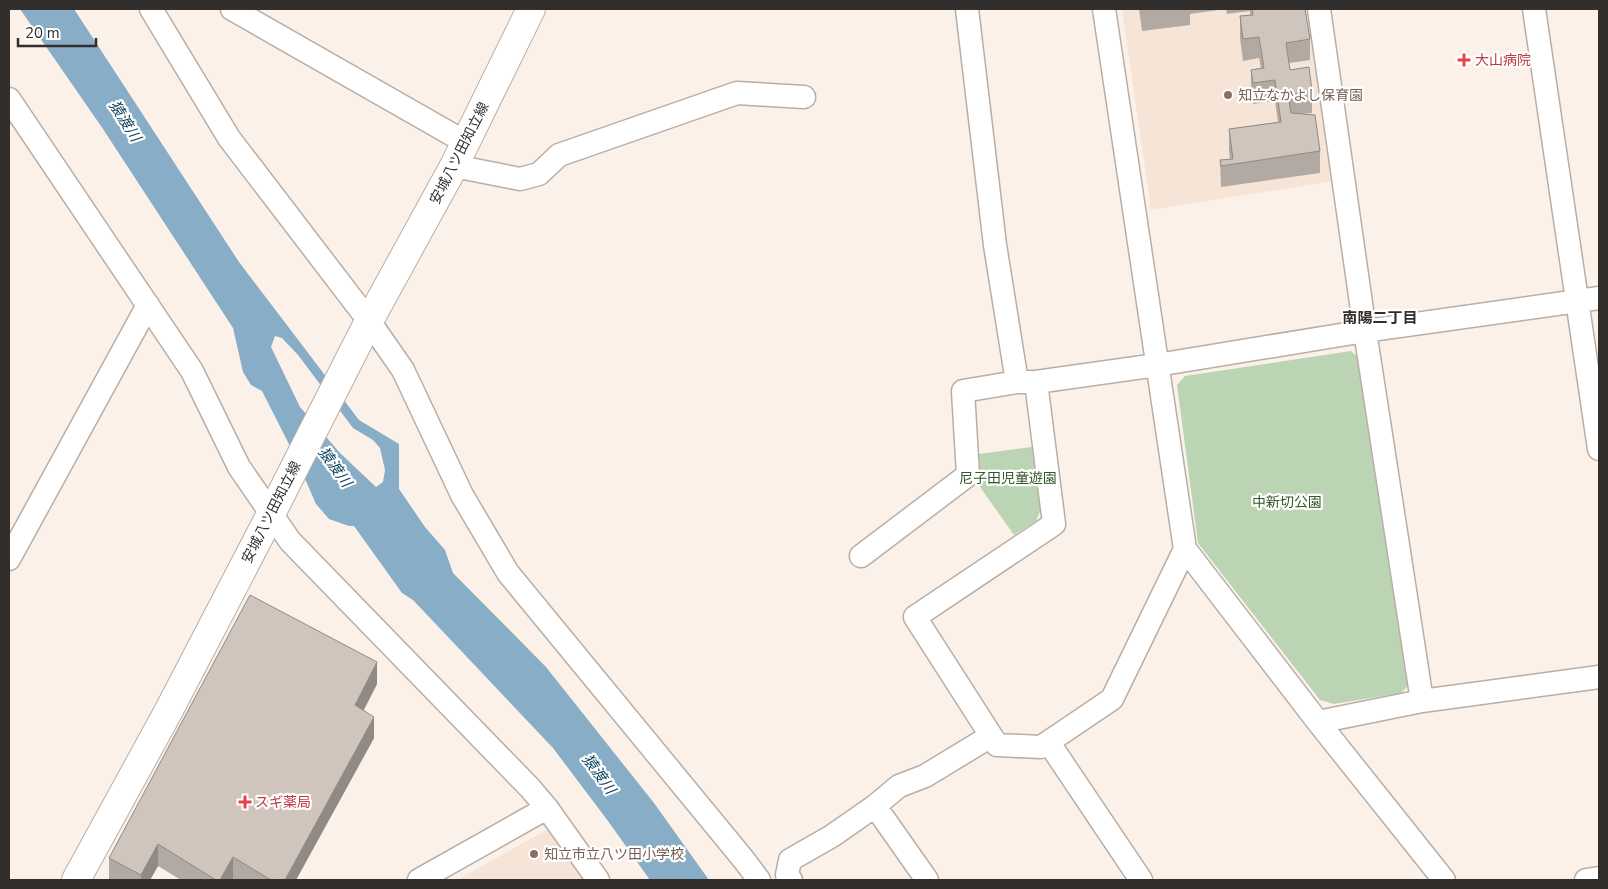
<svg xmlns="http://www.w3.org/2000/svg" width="1608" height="889" font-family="'Nunito Sans','Noto Sans JP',sans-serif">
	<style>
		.built { fill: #f6e4d7 }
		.green { fill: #bbd5b4 }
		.water { fill: #87aec6; fill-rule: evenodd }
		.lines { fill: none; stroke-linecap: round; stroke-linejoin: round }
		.street-casing { stroke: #b8aea6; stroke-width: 25 }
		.secondary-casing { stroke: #b8aea6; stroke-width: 30 }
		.street { stroke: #fff; stroke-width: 22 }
		.secondary { stroke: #fff; stroke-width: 28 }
		.wall { fill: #b2a9a3 }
		.shaded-wall { fill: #918a84 }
		.building { fill: #cfc5bd; stroke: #918a84 }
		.health-dot { fill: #e0444e; stroke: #fff; stroke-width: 2 }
		.education-dot { fill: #8d6e63; stroke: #fff; stroke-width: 2 }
		.labels { text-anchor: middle; stroke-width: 4.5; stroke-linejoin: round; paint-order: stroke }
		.health-label { font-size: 14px; fill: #be3a42; stroke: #fff; text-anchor: start }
		.education-label { font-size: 14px; fill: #785e54; stroke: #fff; text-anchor: start }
		.street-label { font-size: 14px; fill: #322e2b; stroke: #fff }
		.park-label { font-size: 14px; fill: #335829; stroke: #fff }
		.water-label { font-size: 15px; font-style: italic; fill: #0b3f59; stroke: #fff }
		.neighbourhood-label { font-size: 15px; font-weight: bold; fill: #322e2b; stroke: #fff }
	</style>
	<rect width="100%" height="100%" fill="#fbf1e9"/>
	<!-- built -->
	<path class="built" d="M1122,9H1308L1334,181L1151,210Z
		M548,829L583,880H457Z"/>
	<!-- green -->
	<path class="green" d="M1351,351L1360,359L1409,685L1401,693L1334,704L1320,700L1198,543L1177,385L1185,376Z
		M1032,447L1041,509L1036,521L1014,535L980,487L979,454Z"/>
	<!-- water -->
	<path class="water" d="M20,9H74L239,262L359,420L399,444V489L425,527L445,550L453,573L546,667L654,803L709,880H650L608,821L553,748L413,600L402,593L354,526H349L329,519L316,504L295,456L262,391L251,385L243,372L233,328L103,129ZM275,336L282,338L298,355L353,428L373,440L380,448L385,470L383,482L376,487L340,453L300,407L271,347Z"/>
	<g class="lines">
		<defs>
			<path id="street" d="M151,9L229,138L369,321L403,370L462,495L508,573L744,860L759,880
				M232,9L465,142
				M967,9L995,245L1017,382
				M1104,9L1185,549L1318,722L1444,880
				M1319,9L1365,331L1422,701
				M1534,9L1599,449
				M9,99L192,371L239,467L290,541L530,788L547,808L598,880
				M454,166L520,179L539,174L559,155L737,93L804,97
				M1036,382L1054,524L915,617L997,745L1041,747L1112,699L1185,549
				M861,556L968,475L963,391L1017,382H1036L1157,365L1365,331L1599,298
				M9,559L148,305
				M1318,722L1422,701L1599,677
				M1049,743L1141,880
				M875,806L927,880
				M419,880L547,808
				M791,880L787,875L790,860L832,836L875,806L899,786L925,776L991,736
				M1586,880L1599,878"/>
			<path id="secondary" d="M76,880L168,712L271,514L369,321L454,166L531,9"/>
		</defs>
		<!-- street casing -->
		<use href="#street" class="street-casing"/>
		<!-- secondary casing -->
		<use href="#secondary" class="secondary-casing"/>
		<!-- street -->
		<use href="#street" class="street"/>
		<!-- secondary -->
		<use href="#secondary" class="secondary"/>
	</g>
	<!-- wall -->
	<path class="wall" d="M1139,9H1305L1310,39V60L1289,63L1290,70L1312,91V113L1302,114L1320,151V173L1221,187L1220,160L1230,159L1229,151V129L1278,122L1275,101L1253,104L1251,91V70L1261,68L1259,58L1243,61L1240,38V16L1250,15V11L1227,14L1226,9L1190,14V25L1142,31Z
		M377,684L364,710L374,738L296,880H236L233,879L232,880H181L158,866L150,880H111L109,879V858Z"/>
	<!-- shaded-wall -->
	<path class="shaded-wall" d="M377,662V684L355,726V705Z
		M374,717V738L296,880H285Z
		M158,844V866L150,880H141V875Z
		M233,857V879L232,880H220Z"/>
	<!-- building -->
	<path class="building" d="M1252,9H1305L1310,39L1286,43L1290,70L1309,67L1312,91L1288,95L1291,113L1315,115L1320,151L1221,166L1220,160L1233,159L1229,129L1281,122L1275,80L1253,83L1251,70L1264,68L1259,37L1243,39L1240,16L1253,15Z
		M250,595L377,662L355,705L374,717L285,880H271L233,857L220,880H216L158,844L141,875L109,858Z"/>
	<!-- markers -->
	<g class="health-dot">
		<path d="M1461.5 52.5h5v5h5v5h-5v5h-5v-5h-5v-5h5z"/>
		<path d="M242.5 794.5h5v5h5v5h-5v5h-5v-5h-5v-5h5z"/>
	</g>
	<g class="education-dot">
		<circle cx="1228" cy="95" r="5"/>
		<circle cx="534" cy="854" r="5"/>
	</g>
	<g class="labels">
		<!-- health labels -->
		<g class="health-label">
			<text x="1475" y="65">大山病院</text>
			<text x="255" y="807">スギ薬局</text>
		</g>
		<!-- education labels -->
		<g class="education-label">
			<text x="1238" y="100">知立なかよし保育園</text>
			<text x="544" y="859">知立市立八ツ田小学校</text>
		</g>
		<!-- street labels -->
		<g class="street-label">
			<text transform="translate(459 153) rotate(-63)" y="5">安城八ツ田知立線</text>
			<text transform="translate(271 512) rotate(-63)" y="5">安城八ツ田知立線</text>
		</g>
		<!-- park labels -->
		<g class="park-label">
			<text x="1008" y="483">尼子田児童遊園</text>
			<text x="1287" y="507">中新切公園</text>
		</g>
		<!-- water labels -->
		<g class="water-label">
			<text transform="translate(125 121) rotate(58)" y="5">猿渡川</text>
			<text transform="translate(335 467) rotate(54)" y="5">猿渡川</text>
			<text transform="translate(599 774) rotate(54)" y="5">猿渡川</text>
		</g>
		<!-- neighbourhood labels -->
		<g class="neighbourhood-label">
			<text x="1380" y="323">南陽二丁目</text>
		</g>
	</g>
	<!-- border -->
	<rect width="1608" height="889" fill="none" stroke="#322e2b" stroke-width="20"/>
	<!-- scale -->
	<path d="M18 38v8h78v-8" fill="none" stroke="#322e2b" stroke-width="2.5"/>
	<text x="25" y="38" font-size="15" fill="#322e2b" stroke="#ffffff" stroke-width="4" paint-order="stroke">20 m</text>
</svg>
